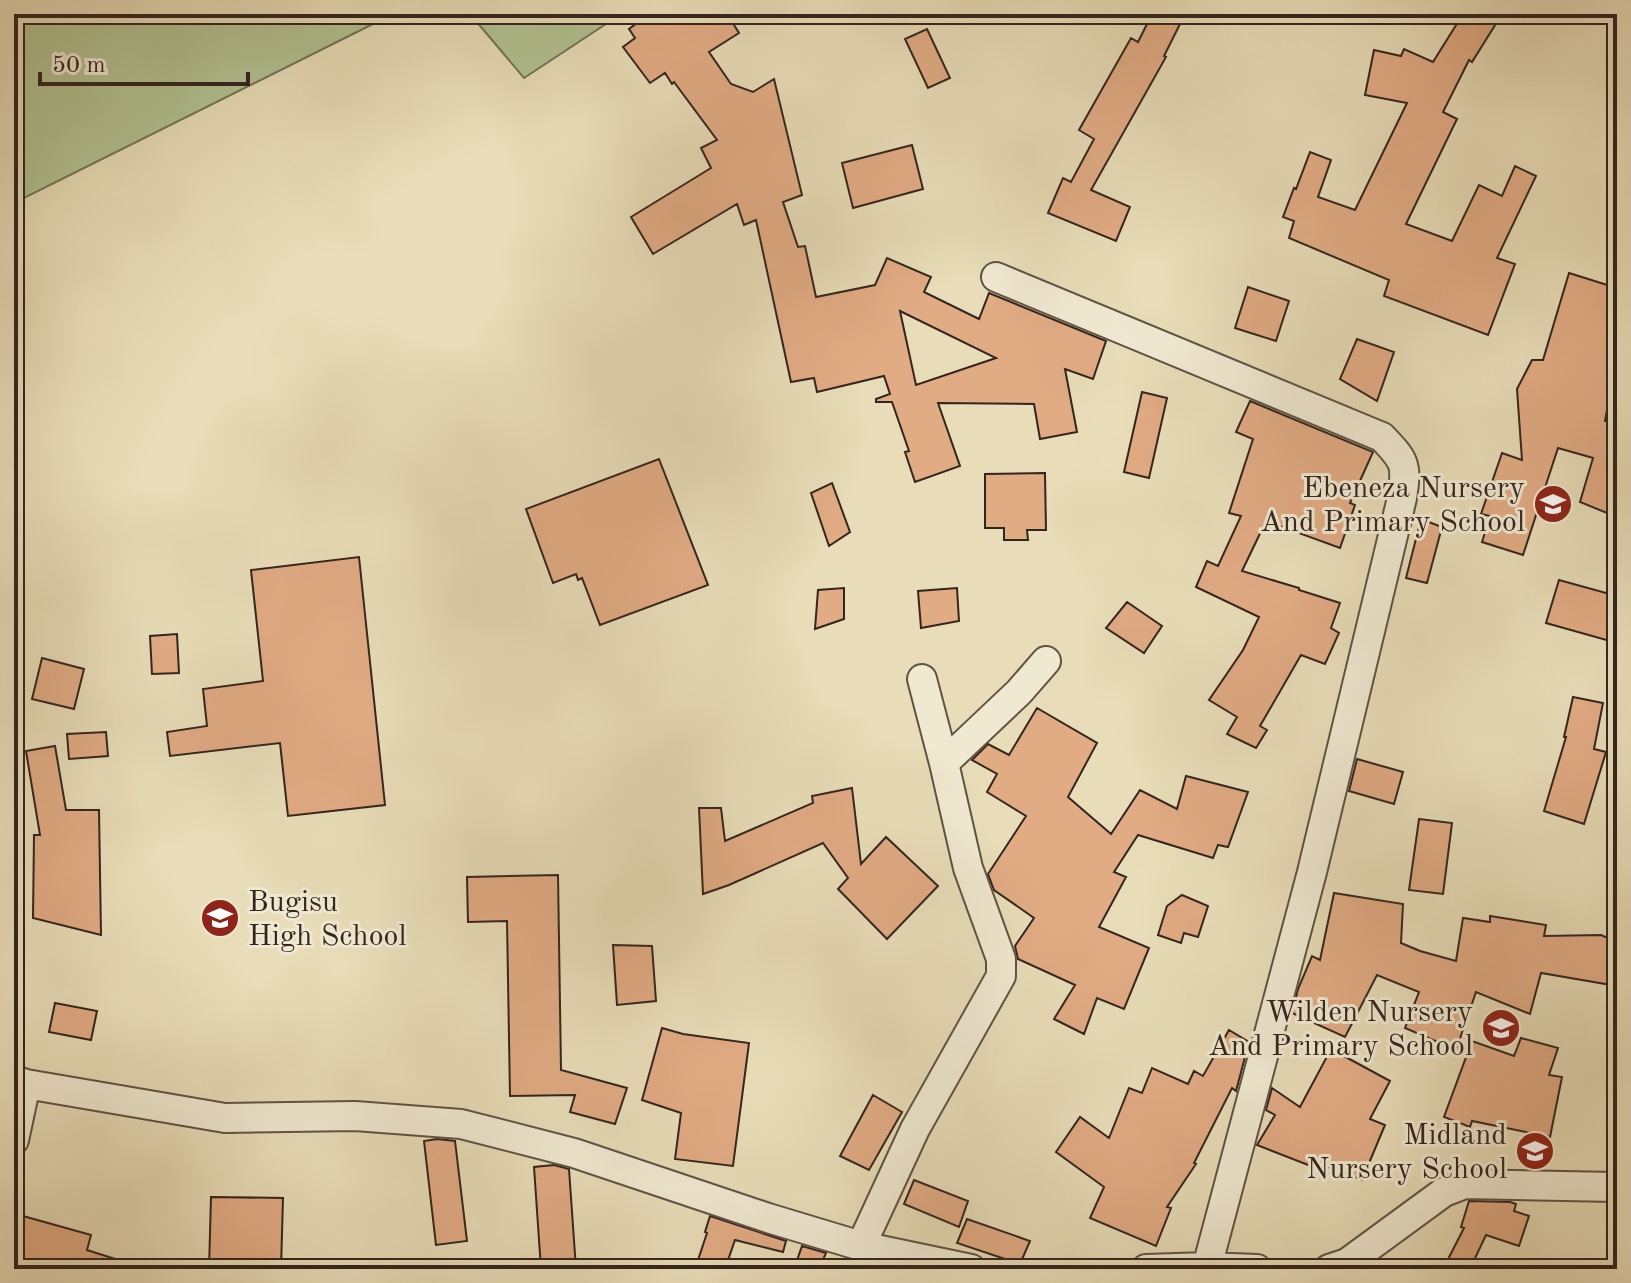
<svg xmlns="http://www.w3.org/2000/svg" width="1631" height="1283" font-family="'Old Standard TT',serif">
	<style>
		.green { fill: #b2c292; stroke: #727458; stroke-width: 2 }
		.building { fill: #e1ab84; stroke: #33251f; stroke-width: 2; fill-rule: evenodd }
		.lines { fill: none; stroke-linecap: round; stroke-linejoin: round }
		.minor-casing { stroke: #605345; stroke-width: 32 }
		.minor { stroke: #f0e9d1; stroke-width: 28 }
		.labels { text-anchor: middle; stroke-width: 6; stroke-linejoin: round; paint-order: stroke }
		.poi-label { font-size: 30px; fill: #33251f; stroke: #f0e9d1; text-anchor: end }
	</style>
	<rect width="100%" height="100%" fill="#e8ddb8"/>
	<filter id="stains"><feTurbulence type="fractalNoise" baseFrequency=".0025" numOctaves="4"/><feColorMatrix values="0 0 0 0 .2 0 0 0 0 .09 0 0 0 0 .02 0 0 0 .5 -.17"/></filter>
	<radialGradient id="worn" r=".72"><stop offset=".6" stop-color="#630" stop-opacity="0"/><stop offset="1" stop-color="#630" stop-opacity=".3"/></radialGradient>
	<!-- green -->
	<path class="green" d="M14,14H393L14,203Z
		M470,14H621L524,78Z"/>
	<!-- building -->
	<path class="building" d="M649,14H727L739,33L709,52L731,84L753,92L774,79L802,195L783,202L798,247L805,246L816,297L875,285L887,258L931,277L924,292L979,319L989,293L1106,341L1093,379L1065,369L1077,432L1040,439L1034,404L938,403L960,466L915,482L905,452L909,451L892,402H876V399L890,394L884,376L817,392L814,378L791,382L756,220L744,225L737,204L653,254L631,217L711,168L701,148L717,140L674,82L672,84L665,73L650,83L623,47L635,38L629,29ZM900,311L996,358L916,385Z
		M1152,14H1185L1164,56L1166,57L1091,190L1130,207L1116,241L1048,213L1063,178L1071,182L1094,139L1079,130L1131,38L1138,42Z
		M1463,14H1502L1472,62L1469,60L1443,112L1457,119L1406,224L1452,241L1479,185L1502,196L1515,166L1536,176L1497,258L1515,264L1488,335L1384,296L1389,280L1289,238L1294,221L1283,217L1294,188L1296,189L1310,152L1331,160L1318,197L1355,210L1407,103L1365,95L1374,50L1401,56L1404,49L1433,62Z
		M927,29L950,78L928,88L905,39Z
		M912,145L923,189L853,208L842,163Z
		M1569,273L1617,288V358L1605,421L1617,420V517L1580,502L1593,458L1558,448L1523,555L1482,542L1490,516L1481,514L1502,453L1522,460L1517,389L1532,360H1543Z
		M1248,287L1289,301L1276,341L1235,328Z
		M1357,339L1394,352L1377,401L1340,379Z
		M1142,392L1167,398L1149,478L1124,472Z
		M1250,401L1373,452L1350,503L1355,505L1340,548L1266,521L1242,571L1299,588V590L1340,603L1331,628L1339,633L1325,664L1301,655L1260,726L1267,730L1256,748L1227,734L1237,717L1209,700L1243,650L1259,617L1196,587L1207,561L1218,566L1241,516L1229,513L1253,439L1236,432Z
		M659,459L708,585L600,625L582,578L578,580L576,574L553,583L526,509Z
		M1045,473L1046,530H1027L1028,540H1004V528H985V474Z
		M832,483L850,532L829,546L811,493Z
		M1421,519L1442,527L1427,583L1406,578Z
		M359,557L385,805L288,816L280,743L170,756L167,732L207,726L203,689L263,681L251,570Z
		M1559,580L1617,596V643L1546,623Z
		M844,588V619L815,629L818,590Z
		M957,588L959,621L921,628L918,591Z
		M1127,602L1162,626L1144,653L1106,628Z
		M177,634L179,673L152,674L150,636Z
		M42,658L84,669L74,709L32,699Z
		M1573,697L1603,703L1594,749L1606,752L1584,824L1544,811L1566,737H1564Z
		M1037,708L1097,743L1068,797L1111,834L1140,790L1177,809L1186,776L1248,792L1228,847L1218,845L1213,858L1138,835L1114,872L1126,877L1099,927L1149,948L1124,1009L1097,998L1084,1034L1054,1019L1075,985L1018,959L1015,946L1034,918L994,890L988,874L1026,816L987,792L997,774L972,760L988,744L1009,755Z
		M106,732L108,756L69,759L67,734Z
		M55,746L66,810H99L101,935L33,918L34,835H40L26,751Z
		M1357,759L1403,772L1394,804L1349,791Z
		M852,788L861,864L886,837L938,886L887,939L838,889L848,878L823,843L729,885L703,894L699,808H721L725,841L813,803L812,796Z
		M1419,819L1452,823L1443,894L1409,890Z
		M558,875L561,1070L627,1088L615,1124L570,1112L575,1095L510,1096L507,921L468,922L467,877Z
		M1334,893L1403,904L1401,943L1420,951L1456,961L1463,918L1490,922V916L1546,925L1544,936L1601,935L1617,942V986L1541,973L1530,1014L1476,992L1456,1050L1405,1028L1419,992L1377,975L1345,1037L1292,1013L1298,989L1312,956L1320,960Z
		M1182,895L1208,906L1198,937L1184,933L1181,943L1158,935L1167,906Z
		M613,945L652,946L656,1001L617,1005Z
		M55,1003L97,1011L91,1040L49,1032Z
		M662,1028L683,1034L749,1043L733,1166L675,1159L681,1113L642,1100Z
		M1229,1030L1249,1042L1236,1091L1232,1088L1194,1163L1196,1164L1167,1207L1171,1208L1156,1246L1090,1218L1104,1187L1056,1152L1080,1117L1109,1138L1129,1088L1142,1093L1152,1068L1188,1084L1194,1071L1203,1076Z
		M1521,1038L1558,1048L1549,1075L1562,1077L1550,1137L1472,1121L1470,1127L1444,1117L1472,1041L1514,1056Z
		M1331,1049L1390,1081L1370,1119L1385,1125L1362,1180L1323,1165L1321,1170L1257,1145L1275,1115L1266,1110L1272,1088L1300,1107Z
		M873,1095L902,1112L869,1170L840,1156Z
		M437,1139L455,1141L467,1241L436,1245L424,1141Z
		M554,1165L569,1169L576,1269H541L534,1167Z
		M914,1180L968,1201L959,1227L904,1204Z
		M211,1197L283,1198L281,1269H209Z
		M1469,1201L1510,1202L1516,1204L1514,1211L1529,1216L1519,1246L1486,1235L1470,1269H1443L1464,1228L1461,1227Z
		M23,1216L91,1235L87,1250L131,1264V1269H14V1249Z
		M710,1216L786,1241L783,1252L735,1240L725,1269H695L707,1233L705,1232Z
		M967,1219L1030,1241L1020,1264L957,1243Z
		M802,1246L826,1253L819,1269H794Z"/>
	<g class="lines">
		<defs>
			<path id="minor" d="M996,277L1382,437C1406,462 1407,465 1402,498L1312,872L1207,1267
				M944,763L1019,692L1046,661
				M14,1080L26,1084L225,1118L355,1116L461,1124L574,1153L768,1218L861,1246L971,1269
				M14,1140L26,1084
				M861,1246L915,1129L1001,976V959L968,868L944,763L922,679
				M1146,1269L1207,1267L1257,1269
				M1329,1269L1347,1263L1444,1192L1465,1184L1617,1187"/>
		</defs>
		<!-- minor casing -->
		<use href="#minor" class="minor-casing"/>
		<!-- minor -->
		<use href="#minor" class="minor"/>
	</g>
	<!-- icons -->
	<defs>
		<symbol id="school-disc" viewBox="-11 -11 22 22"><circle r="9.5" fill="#8f2418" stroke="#f0e9d1"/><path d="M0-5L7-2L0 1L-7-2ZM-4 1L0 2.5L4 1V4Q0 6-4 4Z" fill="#fff"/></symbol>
	</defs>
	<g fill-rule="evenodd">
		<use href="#school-disc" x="1531" y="482" width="44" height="44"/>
		<use href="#school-disc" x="198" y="896" width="44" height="44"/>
		<use href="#school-disc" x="1479" y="1006" width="44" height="44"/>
		<use href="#school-disc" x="1513" y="1129" width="44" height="44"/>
	</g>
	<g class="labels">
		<!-- poi labels -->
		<g class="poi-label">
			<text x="1525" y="497">Ebeneza Nursery<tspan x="1525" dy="34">And Primary School</tspan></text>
			<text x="248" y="911" text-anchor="start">Bugisu<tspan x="248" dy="34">High School</tspan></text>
			<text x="1473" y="1021">Wilden Nursery<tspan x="1473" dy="34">And Primary School</tspan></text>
			<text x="1507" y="1144">Midland<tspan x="1507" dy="34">Nursery School</tspan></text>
		</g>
	</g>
	<!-- margin -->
	<rect width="1631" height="1283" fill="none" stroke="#e8ddb8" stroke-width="48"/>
	<rect x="16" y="16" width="1599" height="1251" fill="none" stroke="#33251f" stroke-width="4"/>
	<rect x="24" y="24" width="1583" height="1235" fill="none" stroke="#33251f" stroke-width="2"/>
	<!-- scale -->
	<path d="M40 72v12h208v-12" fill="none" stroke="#33251f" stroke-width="4"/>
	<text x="52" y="72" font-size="24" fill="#33251f" stroke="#f0e9d1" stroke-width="6" paint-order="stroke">50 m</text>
	<rect width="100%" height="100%" filter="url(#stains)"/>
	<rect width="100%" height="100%" fill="url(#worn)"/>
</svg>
